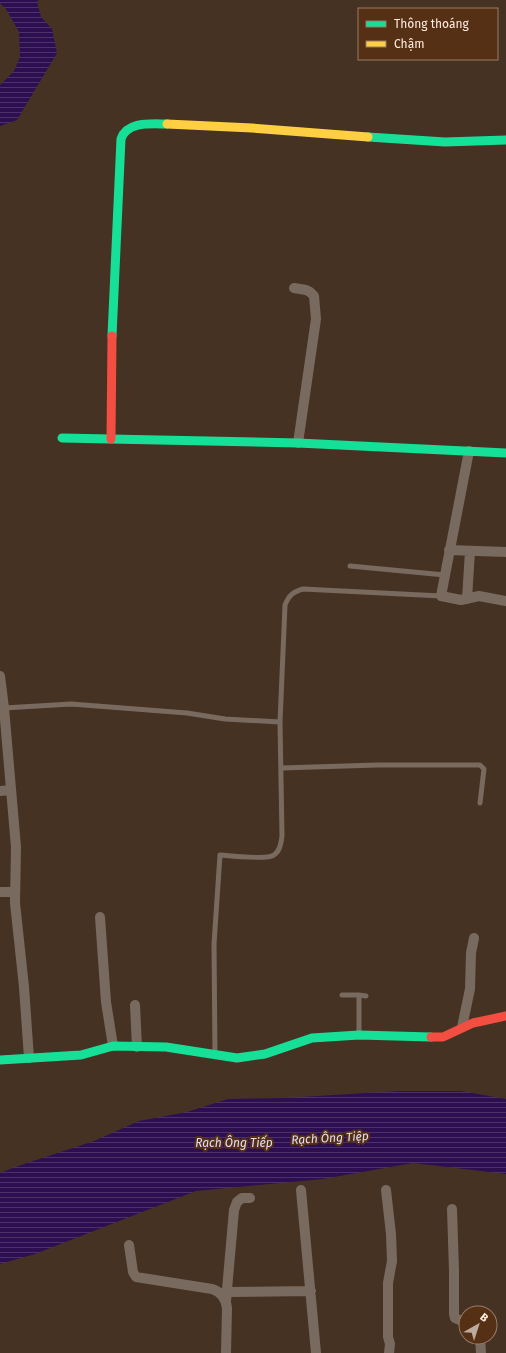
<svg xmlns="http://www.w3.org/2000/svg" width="506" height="1353" font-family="'Fira Sans',sans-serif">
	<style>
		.water { fill: url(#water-rules) }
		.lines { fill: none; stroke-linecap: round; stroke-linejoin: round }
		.lane { stroke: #796a5f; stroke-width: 5 }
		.street { stroke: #796a5f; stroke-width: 10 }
		.fast { stroke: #16e098; stroke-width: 9 }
		.slow { stroke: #ffcf43; stroke-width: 9 }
		.jam { stroke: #f24e42; stroke-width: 9 }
		.labels { text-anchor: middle; stroke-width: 4; stroke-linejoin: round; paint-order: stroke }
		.water-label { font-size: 12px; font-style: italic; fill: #e4def9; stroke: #553014 }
	</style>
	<defs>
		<pattern id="water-rules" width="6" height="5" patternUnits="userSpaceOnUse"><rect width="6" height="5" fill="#2d0f51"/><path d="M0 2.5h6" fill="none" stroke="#4c326a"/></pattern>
	</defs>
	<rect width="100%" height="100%" fill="#463223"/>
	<!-- water -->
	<path class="water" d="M0,0H39L37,2L41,17L52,29L57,53L17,120L0,126V85L14,71L20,57L19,32L6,9L0,3Z
		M400,1091H461L506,1099V1174L413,1163L323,1179L196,1191L35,1254L0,1264V1173L18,1166L94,1141L139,1121L187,1112L228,1099L284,1098Z"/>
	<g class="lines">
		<!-- lane -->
		<path class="lane" d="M350,566L445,575
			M4,708L71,704L187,713L225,719L280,722
			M282,768L377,765H480L484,769L480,803
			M342,995H359
			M359,1034V995L366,996
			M215,1054L214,944L220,855C230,856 268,860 274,855C280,851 281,843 282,836L280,722L285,605C289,595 293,592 303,589L441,596"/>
		<!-- street -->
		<path class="street" d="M294,288L306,290L310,292L314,296L316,319L298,443
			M469,451L441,596L461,600L479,596L506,601
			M449,550L506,552
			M467,599L470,551
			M0,676L4,708L16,847L15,903L24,987L29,1058
			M0,791L11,790
			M0,892H15
			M100,917L106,1002L113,1046
			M135,1005L137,1047
			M462,1027L470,989L471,953L474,938
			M301,1190L316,1353
			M386,1190L391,1234L392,1261L388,1283V1337L390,1344L389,1353
			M452,1209L454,1271V1314L455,1318L466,1323
			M129,1245L133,1272L136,1277L212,1289C221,1292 226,1298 227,1308L226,1353
			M228,1292L311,1291
			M226,1301L234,1210L237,1202L242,1198H250
			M480,1337L481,1353"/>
		<!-- fast -->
		<path class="fast" d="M368,137L445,142L506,140
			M112,336L121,139C127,121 151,124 167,124
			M62,438L298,443L506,453
			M0,1060L81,1055L113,1046L166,1047L237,1058L265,1054L312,1038L359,1035L431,1037"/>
		<!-- slow -->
		<path class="slow" d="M167,124L252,128L368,137"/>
		<!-- jam -->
		<path class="jam" d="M111,439L112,336
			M431,1037H443L473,1023L506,1016"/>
	</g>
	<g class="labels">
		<!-- water labels -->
		<g class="water-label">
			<text transform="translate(330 1138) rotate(-3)" y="4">Rạch Ông Tiệp</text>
			<text x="234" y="1147">Rạch Ông Tiếp</text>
		</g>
	</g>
	<!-- legend -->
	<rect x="358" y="8" width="140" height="52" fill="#553014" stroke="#997b65"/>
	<rect x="366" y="21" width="20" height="6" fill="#16e098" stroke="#997b65"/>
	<text x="394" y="28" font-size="12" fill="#ffebdf">Thông thoáng</text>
	<rect x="366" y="41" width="20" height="6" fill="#ffcf43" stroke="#997b65"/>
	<text x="394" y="48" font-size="12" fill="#ffebdf">Chậm</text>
	<!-- north arrow -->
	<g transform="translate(478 1325) rotate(39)"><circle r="19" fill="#553014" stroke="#997b65"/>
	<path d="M0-3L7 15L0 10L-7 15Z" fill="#beaa9d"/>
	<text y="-6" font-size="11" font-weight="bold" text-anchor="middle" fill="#ffebdf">B</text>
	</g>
</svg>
